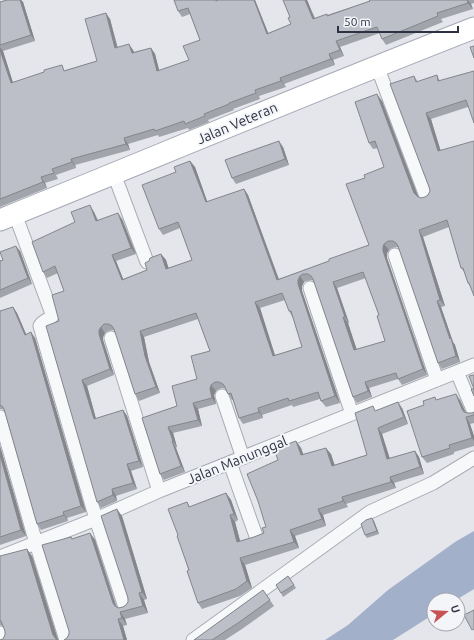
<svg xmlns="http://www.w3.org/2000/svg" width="474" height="640" font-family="Ubuntu,sans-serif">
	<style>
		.water { fill: #a2b0c9 }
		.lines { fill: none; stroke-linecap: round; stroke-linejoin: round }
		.minor-casing { stroke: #a9acb5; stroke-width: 15 }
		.primary-casing { stroke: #a4a9b6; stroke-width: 23 }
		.minor { stroke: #f7f8fa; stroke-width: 13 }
		.primary { stroke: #fff; stroke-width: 21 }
		.wall { fill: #a2a4ac; fill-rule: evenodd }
		.shaded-wall { fill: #84868c }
		.building { fill: #bcbfc8; stroke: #84868c; fill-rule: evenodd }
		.labels { text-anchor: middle; stroke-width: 4; stroke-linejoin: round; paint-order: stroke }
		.street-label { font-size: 14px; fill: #2d3243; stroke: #f4f5f9 }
	</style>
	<rect width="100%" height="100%" fill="#e4e6eb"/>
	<!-- water -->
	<path class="water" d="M474,531V589L456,600H434V614L393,640H325L348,625L388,590L455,542Z"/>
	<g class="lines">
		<defs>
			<path id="minor" d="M377,66L426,196
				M114,174L147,262
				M15,214L51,311L52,316C49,320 42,321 40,326L96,519L125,607
				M395,255L437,380
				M310,288L352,414
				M111,338L159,491
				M457,372L474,412
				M222,396L243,458
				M0,417L36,543L66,640
				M230,463L256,536
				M0,557L96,519L159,491L474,365
				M0,633L2,640
				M193,640L370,512L433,483L474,458"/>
			<path id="primary" d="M0,220C158,156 315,90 474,28"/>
		</defs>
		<!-- minor casing -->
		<use href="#minor" class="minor-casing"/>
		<!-- primary casing -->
		<use href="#primary" class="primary-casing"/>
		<!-- minor -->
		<use href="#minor" class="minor"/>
		<!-- primary -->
		<use href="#primary" class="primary"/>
	</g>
	<!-- wall -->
	<path class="wall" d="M7,0H21L23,2L35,41L3,51L13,83L66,70L97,61L110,19L118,48L133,50L134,52L151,48L155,54L159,71L189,60L200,40L190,14L182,17L178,11L174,0H255L268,33L291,24L290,17L283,0H307L315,18L327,15L370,1L369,0H474V3L471,4L473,9L441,19L443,22L386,45L382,39L380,33L340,47L344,56L333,60L335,65L284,84L286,87L259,96L260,99L233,109L234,110L208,120L209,122L189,130L188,128L159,137L158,135L128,144L130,150L75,165L76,168L56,175L58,179L45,183L47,188L0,207V2Z
		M474,71L468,107L431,119L471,288L468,283L464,272L461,268L449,227L423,237L445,306L441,307L453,342L455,345L460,362L442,369L438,363L399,248L397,247L392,248L389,250L387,253V258L427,375L402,385L398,379L369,388L372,397L357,403L353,397L314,281L312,280L307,281L304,282L302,286V291L340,403L326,407L321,401L320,399L293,407L292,405L262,415L263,418L243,424L239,418L233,400H232L228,394L226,389L223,388L219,389L216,391L214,395L216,404L198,409L202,426L173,433L177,447L176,448L185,472L164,480L160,474L142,418L177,406L197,379L210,351L198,319L144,337L149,362L160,393L139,401L135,394L115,331L113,330L108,331L105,333L103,337V340L114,375L87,386L96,419L123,410L127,416L143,467L131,471L137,489L116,496L117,501L101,508L97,502L59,321L64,291L58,273L47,278L43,272L75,222L94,212L98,220L122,219L136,254L116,261L123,279L147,270L161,254L166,260L168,268L192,260L180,228L163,235L159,229L176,172L190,161L195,167L207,202L244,189L248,195L279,279L329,261L369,245L365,178L384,167L378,148L373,149L369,143L382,101L418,196L421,198L425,197L428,195L430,191L414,76L418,82L437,75L440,81ZM366,278L379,315L385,341L356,350L348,323H349L337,288ZM285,300L289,311L293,318L302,347L275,355L260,308Z
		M283,147L289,165L236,184L232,178Z
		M20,251L32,284L0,298V261Z
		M13,307L17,313L26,334L35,338L86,512L67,518L68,521L41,530L37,524L4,410L2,409H0V311Z
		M437,399L460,400L465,412L468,413H472L474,412V423L470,424L474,436V446L454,452V454L427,463L422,457Z
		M402,408L408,424L382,434L390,459L415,451L419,457L424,474L394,483L396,488L346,504L348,507L323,515L326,526L295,536L299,548L245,565L252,588L240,596L202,609L198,603L178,535L187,502L190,507L226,493L231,500L238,520L235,522L240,541L254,537L264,533L266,527L278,460L296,441L301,448L303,454H331L334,465L367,455L376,410Z
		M0,446L26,536L0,545Z
		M122,516L147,599L144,600L148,613L125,619L127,625L123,626L127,640H64L67,638L69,634L71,537L72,539L90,533L95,540L117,607L118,608L123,607L126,605L128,602Z
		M374,521L379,534L367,538L365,535Z
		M0,556H32L58,640L3,639L5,635V631L3,626L0,625Z
		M288,576L296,588L283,597L281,593Z
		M263,590L274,606L242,629L225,640H194Z"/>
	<!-- shaded-wall -->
	<path class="shaded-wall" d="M20,0H21L23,2L35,41L31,35Z
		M254,0H255L271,40L267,34Z
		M305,0H307L317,25L313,19Z
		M467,0H468L471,4L473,9L468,3Z
		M106,13L110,19L119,55L115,48Z
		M336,41L340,47L344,56L340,50Z
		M129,44L133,50L137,59L132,53Z
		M0,47L3,51L15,89L11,83L0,50Z
		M151,48L155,54L161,77L157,71Z
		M329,54L333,60L335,65L331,59Z
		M280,78L286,87L281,81Z
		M377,94L382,101L419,199L414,193Z
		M426,113L431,119L443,158L438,151Z
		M124,138L128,144L130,150L126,144Z
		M279,141L283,147L289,165L285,159Z
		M71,159L75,165L76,168L72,162Z
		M190,161L195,167L210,209L206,202Z
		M41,177L45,183L47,188L43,182Z
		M244,189L248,195L281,286L277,280Z
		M90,205L94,212L100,227L96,221Z
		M118,213L122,219L136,254L131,248Z
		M419,230L423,237L445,306L440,300Z
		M384,244L389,250L387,253V258L427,375L423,369L383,251V247Z
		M16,246L20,251L32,284L28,278Z
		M161,254L166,260L171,275L166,269Z
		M112,255L116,261L126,286L122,280Z
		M300,276L304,282L302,286V291L340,403L335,396L298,284V280Z
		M333,282L337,288L349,323L345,317Z
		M437,301L441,307L453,342L455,345L460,362L456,356Z
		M255,302L260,308L277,362L273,356Z
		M13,307L17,313L29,341L25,335Z
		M343,317L348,323L359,356L354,350Z
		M101,327L105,333L103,337V340L114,375L110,369L99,334V330Z
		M140,331L144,337L149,362L160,393L156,387L145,356Z
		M31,332L35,338L86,512L81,506Z
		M82,380L87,386L98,426L94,419Z
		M365,382L369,388L372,397L368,391Z
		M211,385L216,391L214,395L216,404L212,398L210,389Z
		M456,394L460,400L467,415L462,409Z
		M398,402L402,408L408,424L404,417Z
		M193,403L198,409L202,426L198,420Z
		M258,408L262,415L263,418L259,412Z
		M123,410L127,416L143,467L139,461Z
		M466,417L470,424L474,436V441L472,438Z
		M168,427L173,433L177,447L173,441Z
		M378,428L382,434L392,466L387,459Z
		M172,441L176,448L185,472L181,466Z
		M296,441L301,448L306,462L301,455Z
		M0,446L26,536L21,530L0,455Z
		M326,448L331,454L337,472L332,466Z
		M415,451L419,457L424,474L420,467Z
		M127,464L131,471L137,489L133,483Z
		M390,477L394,483L396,488L391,482Z
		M112,489L116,496L117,501L113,495Z
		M226,493L231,500L238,520L234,514Z
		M342,497L346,504L348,507L343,501Z
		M117,509L122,516L147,599L142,592Z
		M318,509L323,515L326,526L322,519Z
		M63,512L67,518L68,521L64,515Z
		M230,515L235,522L242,548L237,542Z
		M372,518L374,521L379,534L377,531Z
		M290,530L295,536L299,548L294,542Z
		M90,533L95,540L117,610L113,603Z
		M27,549L32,556L58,640H57L53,635Z
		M240,558L245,565L252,588L247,581Z
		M139,593L144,600L148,613L143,606Z
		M120,612L125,619L127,625L122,618Z
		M118,619L123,626L127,640H124Z"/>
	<!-- building -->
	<path class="building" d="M7,0H20L31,35L0,45V2Z
		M174,0H216V1L218,0H254L267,34L291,24L288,18L290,17L283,0H305L313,19L327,14V16L370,1L369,0H467L468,3L437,13L438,16L382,39L377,27L336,41L340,50L329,54L331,59L280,78L281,81L255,90L256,93L229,103V104L204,114L205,116L185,124L184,121L155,131L154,129L124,138L126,144L71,159L72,162L52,169L54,173L41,177L43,182L0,199V50L11,83L44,72V70L62,65L64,71L97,61L85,19L106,13L115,48L129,44L132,53L151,48L157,71L189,60L183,46L200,40L188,8L178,11Z
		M474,46V58L470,47Z
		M474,71V123L466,100L426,113L438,151L474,141V296L469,283H468L463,268H461L447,220L419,230L440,300L437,301L450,339L451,338L456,356L438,363L398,246L396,243L393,241H388L384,244L383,247V251L423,369L398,379L396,373L365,382L368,391L353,397L313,279L311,276L308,274H303L300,276L298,280V284L335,396L321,401L318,392L289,401L288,398L258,408L259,412L239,418L231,393L228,394L225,387L223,384L219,382H215L211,385L210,389L212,398L193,403L198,420L168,427L173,441H172L181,466L160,474L142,418L177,406L172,386L197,379L191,356L210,351L196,313L140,331L145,356L156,387L135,394L114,329L112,326L109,324H104L101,327L99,330V334L110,369L82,380L94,419L123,410L139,461L127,464L133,483L112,489L113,495L97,502L46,326L59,321L52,295L64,291L55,266L43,272L32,242L75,222L71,212L90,205L96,221L118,213L131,248L112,255L122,280L147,270L145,263L149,261L150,258L161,254L166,269L192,260L178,222L159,229L142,185L176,172L174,167L190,161L206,202L244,189L277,280L329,261V259L369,245L346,184L365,178L364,175L384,167L375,141L369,143L355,102L377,94L414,193L417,196L421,198L425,197L428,195L430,191L429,187L390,84L414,76L416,82L437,75L438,81ZM363,272L379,315L377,316L385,341L354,350L343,317H345L333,282ZM282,293L289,311H291L302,347L273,356L255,302Z
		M279,141L285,159L232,178L225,160Z
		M16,246L28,278L0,290V261L3,260L0,252Z
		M13,307L25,335L31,332L81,506L63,512L64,515L37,524L4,409L2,406L0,405V311Z
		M474,375V396L471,389H474L469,376Z
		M456,394L462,409L464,412L468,413H472L474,412V415L466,417L472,438L449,445L450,448L422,457L407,411L424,405L423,401L435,397L436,400Z
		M398,402L404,417L378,428L387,459L415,451L420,467L390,477L391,482L342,497L343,501L318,509L322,519L290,530L294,542L240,558L247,581L236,589L198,603L187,571L189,570L177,536L178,535L168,509L187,502L189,507L226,493L234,514L230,515L237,542L254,537L264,533L262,528L266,527L258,501L247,474L278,460L274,449L296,441L301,455L326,448L332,466L367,455L355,413L373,406L375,411Z
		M0,455L21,530L0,537Z
		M117,509L142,592L139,593L143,606L120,612L122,618L118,619L124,640H64L67,638L69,634V631L42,545L71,537L72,539L90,533L113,603L115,606L118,608L123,607L126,605L128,602V598L101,516Z
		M372,518L377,531L365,535L361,524L366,520Z
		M27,549L53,635L56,639L58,640H0L3,639L5,635V631L1,621L0,620V556Z
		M288,576L294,585L281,593L276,585Z
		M263,590L270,600L238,623L212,640H194Z
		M474,610V629L472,630L464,615Z"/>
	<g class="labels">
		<!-- street labels -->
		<g class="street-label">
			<text transform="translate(237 123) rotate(-23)" y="5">Jalan Veteran</text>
			<text transform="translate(237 460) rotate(-22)" y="5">Jalan Manunggal</text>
		</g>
	</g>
	<!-- north arrow -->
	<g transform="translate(446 612) rotate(72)"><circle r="19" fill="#f4f5f9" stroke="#a4a7b0"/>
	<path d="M0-3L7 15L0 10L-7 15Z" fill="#c75355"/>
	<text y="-6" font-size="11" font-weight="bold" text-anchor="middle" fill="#2d3243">U</text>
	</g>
	<!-- scale -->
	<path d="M338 26v6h120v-6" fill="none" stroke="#2d3243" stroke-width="2"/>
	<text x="344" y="26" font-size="12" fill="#2d3243" stroke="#f4f5f9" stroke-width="3" paint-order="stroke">50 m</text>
</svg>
